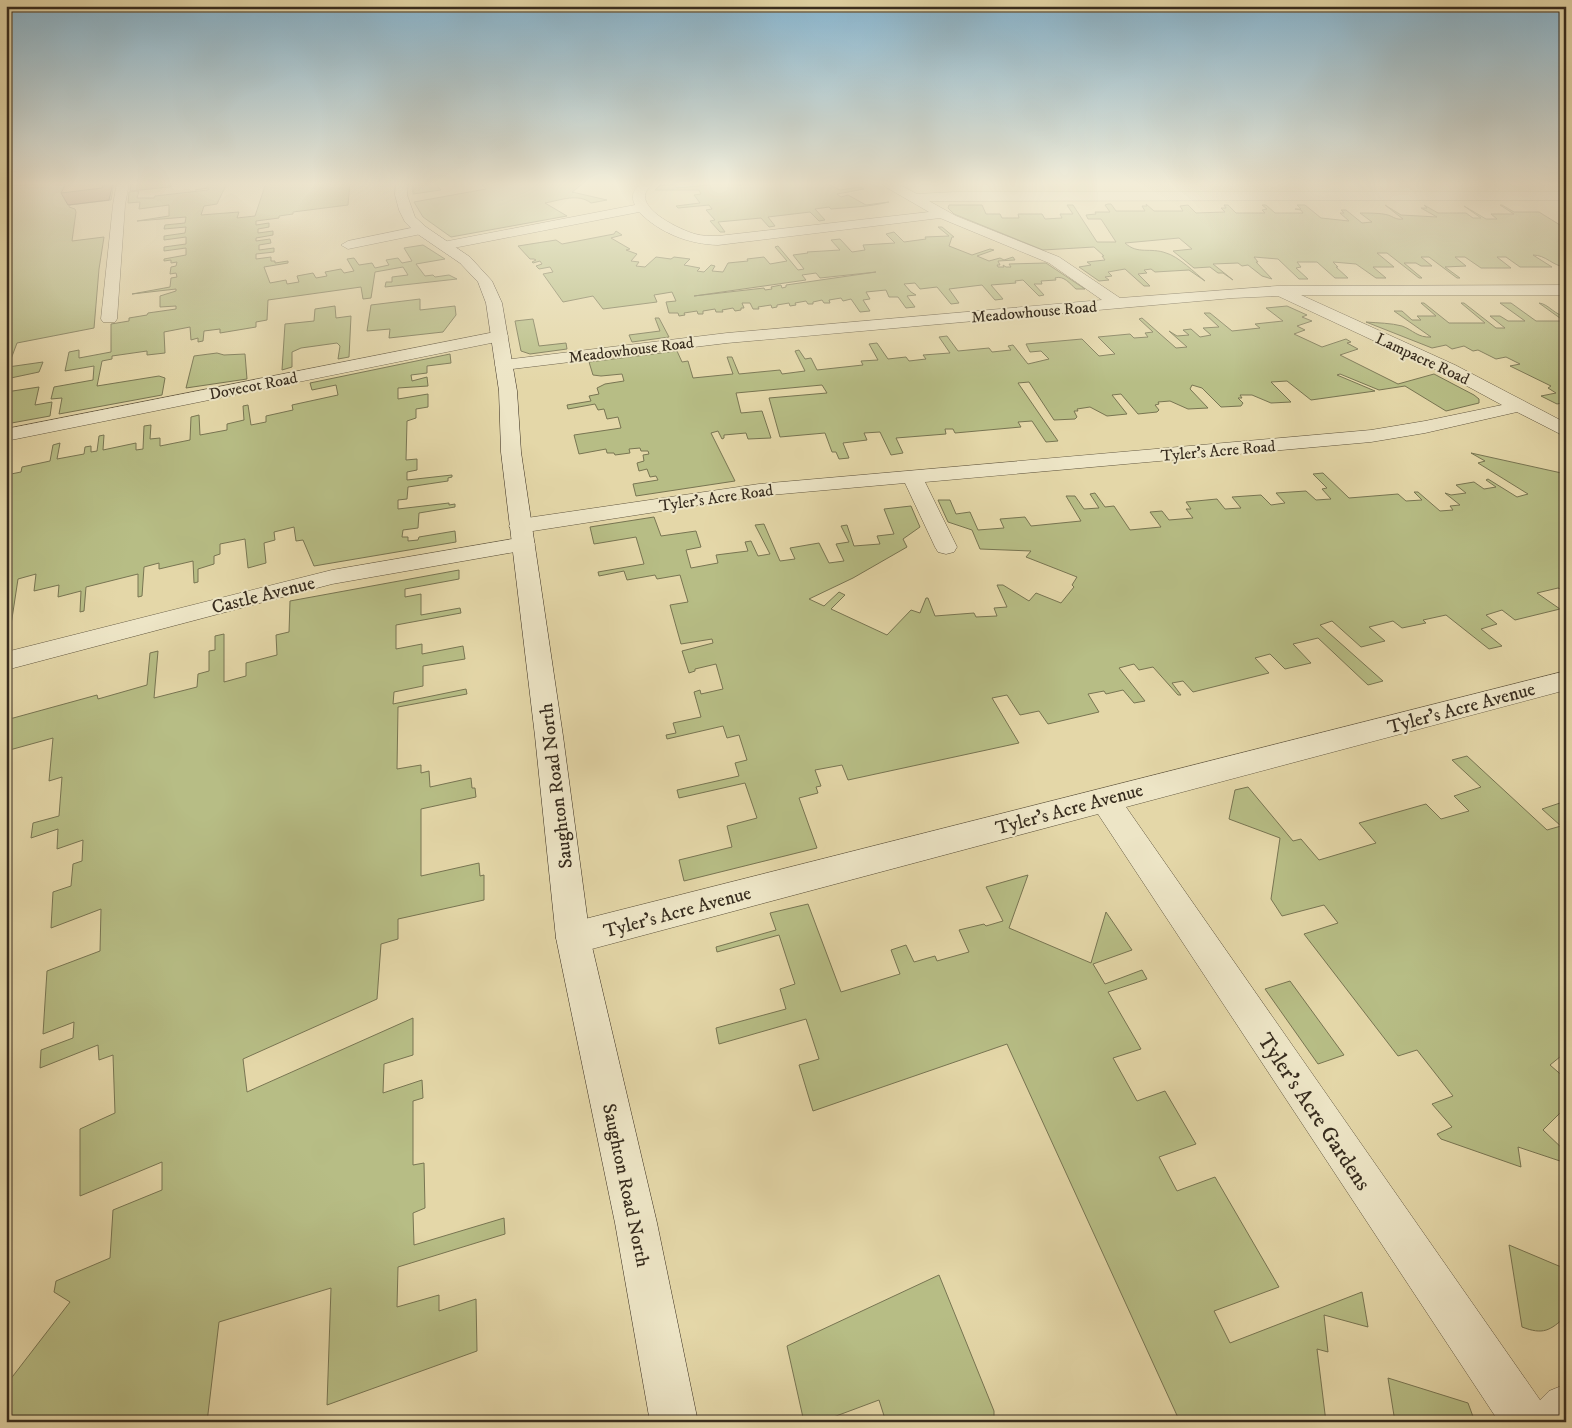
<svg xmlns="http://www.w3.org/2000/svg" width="1572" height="1428" font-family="'IM FELL DW Pica',serif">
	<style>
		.green { fill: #b7bd85; stroke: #787552; fill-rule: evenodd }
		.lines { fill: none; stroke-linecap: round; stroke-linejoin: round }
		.street-casing { stroke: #635841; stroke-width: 1 }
		.secondary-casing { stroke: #382d1f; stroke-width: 1 }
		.street { fill: #ede5c6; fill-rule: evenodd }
		.secondary { fill: #ede5c6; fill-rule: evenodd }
		.shaded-wall { fill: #9e765a; stroke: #382d1f }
		.building { fill: #e2a880; stroke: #382d1f }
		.labels { text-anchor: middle; stroke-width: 4; stroke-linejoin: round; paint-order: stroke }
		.far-street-label { font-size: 16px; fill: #382d1f; stroke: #ede5c6 }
		.street-label { font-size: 19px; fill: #382d1f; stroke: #ede5c6 }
		.near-street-label { font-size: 22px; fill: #382d1f; stroke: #ede5c6 }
	</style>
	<rect width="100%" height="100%" fill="#e4d7a8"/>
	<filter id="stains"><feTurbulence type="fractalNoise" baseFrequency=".004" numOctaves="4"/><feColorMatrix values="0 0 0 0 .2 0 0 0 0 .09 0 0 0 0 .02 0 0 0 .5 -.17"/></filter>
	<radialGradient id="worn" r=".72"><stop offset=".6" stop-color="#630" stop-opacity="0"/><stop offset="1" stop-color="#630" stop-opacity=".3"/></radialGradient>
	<!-- green -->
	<path class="green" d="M50,183H114L111,200L70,205L69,207L75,209L76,212L72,241L104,237L99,269L94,328L17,343L8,367L43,362L39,372L6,379V186Z
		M131,183H173L170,187L130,191Z
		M209,183H227L217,204L204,206L201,215L239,212L237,218L255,216L266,183H350L348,205L293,212V214L279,216V218L256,221V225L269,223V227L258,229V233L273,231V235L256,238V241L270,239L271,243L259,245V250L274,248V252L256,254V259L271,257V261H275V263L288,261V263L264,267L270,283L286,280L287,284L299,282L297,276L313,273L316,278L327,276L325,272L341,269L344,273L354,271L347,259L354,258L359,265L372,263L375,268L389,265L386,260L398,258L402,263L412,261L404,248L423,245L445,259L416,264L425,276L433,275L435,277L449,275L457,279L385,287L386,282H392V277L408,275L403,267L375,272L371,298L363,299L361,287L268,300L267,320L256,322V327L220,333V329L204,331L203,341L198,342V338L191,340L190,327L164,332L165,353L147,355V351L112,356V359L102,361L97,386L159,376L165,378L162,395L59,414L62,398L51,399L54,387L93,380L94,366L65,371L69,352L79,350V358L111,352V324L129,321V318L147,315L148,313L176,309V306L160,307V296L176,291V289L132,294L170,287L171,278L177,277L176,273L170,274L171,267L176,266L177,262L171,263V260L164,261V259L186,255V248L164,251V247L186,244V237L164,240V236L185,233L186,227L164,229L165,225L185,223L186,217L137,221L169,216V205L139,209L140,202L128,203L129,192L139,191L137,198H154L155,196L208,190L209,188L195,190L206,188Z
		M413,183H435L441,190L413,194Z
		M480,183H576L575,184L581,185L572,192L607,200L591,203C578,193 561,200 545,203L567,216L451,237L423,217L414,202L486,189Z
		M707,183L715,184L735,183L738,185L758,183H826L840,190L860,187L864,189L837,194L841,197L848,195L866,205L889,202C867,207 853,207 831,209L829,207L815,209L825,220L819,221L810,212L768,217L775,226L769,227L761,218L718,222L725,232H720L710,221L715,220L706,210L712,209L709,205L678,208L676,206L700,203L694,195L701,194L699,190H655L659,186L674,184L677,188L708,185Z
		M1108,204H1111L1116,211H1145L1142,206H1147L1146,204L1154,211H1183L1180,206L1188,205L1196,213L1225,212L1221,208H1226L1224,205H1228L1236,213H1265L1262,210L1267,209L1262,205H1266L1275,213H1303L1301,210L1295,209H1301L1297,205H1305L1321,218L1349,221L1340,213H1344L1341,210H1346L1362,223L1372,222L1360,213C1368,213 1381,213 1388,215C1394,217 1396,220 1403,219L1385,205L1401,215L1437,217L1421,208H1427L1424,205L1438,213H1466L1473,218H1481L1464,206L1486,219H1497L1491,214H1514L1500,205H1502L1514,212H1539L1560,225H1566V263H1560L1565,267C1553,266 1546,255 1533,255L1552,267H1520L1506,257H1497L1511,268H1481L1465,257H1455L1466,266L1445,267L1460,278H1457L1429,257H1421L1432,266H1421L1416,263H1404L1422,278H1419L1387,253H1377L1394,267H1373L1386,278H1376L1356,264L1333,262L1338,267H1336L1348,278H1335L1317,262H1297L1301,267L1296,268L1308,279H1299L1278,259L1254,257L1258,262H1256L1272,279L1262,276L1248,265L1242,266L1238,263L1213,264L1233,280L1223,273H1218L1210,267L1194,268L1173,251L1192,249L1179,238L1125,243C1138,255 1150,247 1166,253C1178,256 1195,273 1205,281L1189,270L1155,272L1151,269L1144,270L1147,273L1138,274L1150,286H1144L1125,269L1108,272L1112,276L1105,277L1109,280L1099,281L1079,267L1091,265L1087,262L1105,260L1102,256H1104L1094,247L1043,250L954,214L948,208L949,205H982L986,214H1000L1002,218H1019L1018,214H1042L1045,219L1062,218L1060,214H1073L1067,205H1073L1097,242H1116L1101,219H1088L1086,215L1096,214L1095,212H1110L1105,205Z
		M938,227H942L954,237H952L949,246L972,255L990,249L994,250L977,256L989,261L1000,258L1004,260L1013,257L1015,260L998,261L1000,265H997L998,267H1004L1003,265L1006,267H1011L1009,264L1046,263L1085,289H1076C1070,284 1064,275 1055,278L1056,280L1041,281L1042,284H1034L1044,295L1039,296L1023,280L1015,281L1016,283L991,285L1003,299L995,300L982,285L949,289L959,303L951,304L937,287L920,289L915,283L904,284L911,292L916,295L907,296L915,307L906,308L898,297H889L886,290L866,292L870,299L863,300L870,311L860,312L851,299L843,301L841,298L829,300L830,303H824L822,300L813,302V304H808L806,301L795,303L796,305L790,306L789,303L777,305V307L772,308L771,305L758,307L759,309H753L750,303H742L744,308H741V310L735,311L733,308L722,310L723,312H716L715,309L703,311V314H698L697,311L684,313L685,315L679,316L678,313H669L666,302L676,301L672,292L654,295L657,302L603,309L593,296L563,302L543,274L553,272L550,267L539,269L536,266L542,264L540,261L533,263L532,262L536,260L534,259H530L518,246L556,240L562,244L614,234L616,231L622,235L611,238L630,249L626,250L637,254L631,261L639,262L636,266L645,267L656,257L671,259L674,257L690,259L684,265L700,268L697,271L704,272L711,265L715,266L712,271L723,272L728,263L748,261L747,259L764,257L770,264L787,261L775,247L778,246L798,270L804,269L793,255L808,253L807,252L840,250L831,240L840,239L852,252L865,250L863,245L895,243L886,234L894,232L904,242L926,239L925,237L949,236ZM876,272L786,285V287L782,288L781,285L771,287L772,289L765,290L764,288L694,296L806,280L802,275L816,273L820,278Z
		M420,299V310L455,306L456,315L443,332L389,338L390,329L367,331L371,305Z
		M1421,303H1424L1449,323H1485L1461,303H1464L1496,328H1505L1490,316H1500L1508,321H1525L1500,303H1511L1536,321H1564L1539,303C1549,304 1555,316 1566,316V402L1557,404L1541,396L1556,393L1548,388L1551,386L1510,366L1520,364L1506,357L1496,359L1478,350L1473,351L1464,346L1452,349L1446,345L1432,348L1366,322C1378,323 1391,323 1402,326C1413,330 1418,338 1431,337L1394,311H1402L1412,320H1421L1417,316H1436Z
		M335,306L336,318L351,316L349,357L338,359L340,346L337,343L301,348L292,352V367L282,370L285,324L314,321L315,309Z
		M1287,306L1307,315L1302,317L1312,321L1297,326L1305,330L1294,334L1322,347L1346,339L1351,342L1347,343L1358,349L1340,355L1398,384L1434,374L1474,395L1479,399V403L1446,411L1405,386L1379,390L1340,374L1337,375L1375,391L1311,400L1287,381L1271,382L1291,402L1271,403L1252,395H1240L1242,398H1238L1243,403L1241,406L1221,407L1202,388L1192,385L1190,389L1208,408L1188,409L1170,401L1158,402L1159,404L1155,405L1159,410L1157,412L1138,414L1121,394L1112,395L1127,414L1107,416L1090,407L1077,409L1078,411H1074L1077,417L1075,419L1054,420L1029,382L1018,383L1058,441L1046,442L1032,421L1018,422L1021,427L955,433L953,429H945L946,434L896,438L903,453L891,455L880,432L864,433L867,440L843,443L849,458L839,459L836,452H832L825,433L780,437L769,398L827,393L822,385L736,393L741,413L762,411L771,438L748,439L746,433L724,435V438L722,439L718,431L711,433L735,481L636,496L633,484L658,480L656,476L650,477L647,469L639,471L637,463L644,461L643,455L649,454L648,451H641L640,448L629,449L630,453L615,455L614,453H607L606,449L579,454L574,435L621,428L618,417L607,419L604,409L598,410L595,404L568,409L567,405L591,401L589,396L599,394L597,388L605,384L624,381L622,374L601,376L593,375L589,362L677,351L682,362L688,361L693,378L733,374L727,357H732L739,374L780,370L782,374L805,371L795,351L799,350L805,359L811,358L817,370L863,365L861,361L878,360L869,344L877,343L888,359L906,357L909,361L926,359L923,355L950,353L939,337L947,336L958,351L989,348L992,352L1011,350L1008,346L1013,345L1028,364L1049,359L1041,351L1030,352L1026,344L1082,339L1099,356L1115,354L1098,337L1130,334L1134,338L1148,337L1145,333L1153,332L1139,319L1142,318L1176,348L1187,347L1169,331L1177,336L1189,335L1183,330L1191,329L1200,337L1211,335L1203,328L1219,327L1204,313H1210L1232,331L1260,328L1255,324L1283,321L1266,308Z
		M655,318H659L669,337L632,342L629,335L660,331Z
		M533,319L539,346L566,343L567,349L530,354L521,351L515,321Z
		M217,353L224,355L245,354L247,379L186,388L194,356Z
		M450,354L451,363L427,366V373L411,375L412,381L427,377L428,386L398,388V399L428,394V407L416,409V418L407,421L406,460L417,459V470L407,472V480L452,475V477L448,478V481L408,487L407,499L398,500V509L449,503V505L455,504V507L419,513L418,528L403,530L402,537H408V541L418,540L419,537L455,531L456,542L314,566L303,540L296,541L294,527L274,532L275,540L264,543L266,563L248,568L245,539L220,544V554L214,556V564L198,569V582L194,583L193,561L159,569V563L144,567L142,596L138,597V574L86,587L84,611L80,612L81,591L58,597L59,585L34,591L36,574L18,579L11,625L6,626V475L21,472L22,467L50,461L53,445L60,443L57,459L84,454L85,447L91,446V452L97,451L99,436L104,435L103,450L136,443V450L143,449L144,426L151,425L150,439L160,438V446L190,440L191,417L199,415L200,435L227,430V424L244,420L243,406L248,405L251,425L266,422V416L293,410L292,405L338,395L336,385L312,390L310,383Z
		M39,387L35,405L52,402L50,416L6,424V392Z
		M1471,453L1566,474V591L1558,588L1537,593L1560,609L1515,620L1502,610L1486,615L1497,624L1481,629L1502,646L1489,649L1446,615L1423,620L1426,623L1402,628L1393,621L1369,627L1385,641L1361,647L1332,621L1320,625L1383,681L1368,685L1318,638L1293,644L1311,663L1285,669L1270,654L1255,658L1269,673L1193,692L1183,681L1172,683L1181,695H1178L1153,667L1139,670L1134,664L1119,668L1145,701L1134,703L1123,690L1106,694L1104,691L1088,694L1099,712L1048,724L1039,711L1020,715L1007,695L992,698L1019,743L848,780L842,765L815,770L821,786L816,787L818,793L799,798L817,848L684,881L679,860L732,847L727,826L757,818L745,783L679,798L677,790L739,776L735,763L747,760L739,735L727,738L723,726L667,739L666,735L676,733L673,723L701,717L694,692L700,690L701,694L723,689L716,664L695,669V671L689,673L682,651L713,643L712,639L681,644L670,605L688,602L680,575L657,579L655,575L627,580L624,571L599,576L598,572L644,564L636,537L594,544L590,527L654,517L661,536L696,531L701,547L686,550L691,568L718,563L716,555L748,551L745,542L751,541L758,556L770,554L755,525L764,524L780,561L795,559L790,548L819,543L829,563L844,561L836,544L849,542L841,526L847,525L854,546L880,544L877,536L894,534L884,509L911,506L920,527L903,539L907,547L853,578L809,599L824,606L839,592L845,595L831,609L887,635L911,610L920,613L926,598H928L935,616L974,613L976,617L997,616L994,608L1007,607L997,585H1003L1029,601L1036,593L1061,603L1074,587L1072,585L1077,577L1026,557L1031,551L980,549L972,530L948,522L938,500H950L956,514L970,512L978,530L1004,528L1000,519L1025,517L1031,526L1081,521L1066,496H1075L1084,509L1099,508L1090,494L1095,493L1105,507L1114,506L1130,530L1161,527L1150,512L1162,511L1169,520L1193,518L1186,509H1191L1186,502L1217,499L1225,509L1241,508L1232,497L1261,495L1271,505L1285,503L1276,493L1306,491L1316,500L1331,499L1322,489L1327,488L1313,474L1323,473L1349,498L1398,494L1406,501L1422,500L1414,492H1418L1440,511L1453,510L1450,506L1460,505L1445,493L1451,495L1466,493L1456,485L1474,482L1484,489L1496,487L1486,480L1488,479L1517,497L1528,494L1478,463L1485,461Z
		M459,570V579L405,589V597L421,594V615L460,608L461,613L396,625V649L422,644V654L463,646L465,659L423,666V686L394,692L393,704L466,689L467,694L398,707L397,769L421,765V773L429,771L430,787L471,778L472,788H475L476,797L421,809V876L479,863L480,876L484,875V900L398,919V939L381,944L377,999L243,1059L247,1092L413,1018V1055L384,1064L383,1093L422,1080L423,1098L413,1101V1165L424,1163L425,1208L413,1213L414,1245L504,1218L505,1234L398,1267L397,1307L439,1295V1311L476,1299L477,1351L327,1405L331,1288L219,1322L207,1422H6V1385L70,1302L54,1292L56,1281L110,1258L113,1210L162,1190V1162L80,1196V1129L115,1113L113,1055L99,1060L98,1045L40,1068L41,1050L73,1038L74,1022L43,1034L47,971L100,951L101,909L51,928L53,892L71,886L73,864L82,861L83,840L57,849L58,829L31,838L33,823L59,816L62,777L49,781L53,738L6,751V720L97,695L98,699L147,685L150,653L158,651L154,698L197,687L198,674L209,671V651L215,650V636L224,634V682L246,676V663L277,655L276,635L289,632L290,601Z
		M1467,756L1547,830L1561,826L1542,809L1566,801V1052L1550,1065L1566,1079V1107L1543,1130L1566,1152V1163L1518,1147L1521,1167L1441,1139L1437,1134L1452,1127L1432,1104L1453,1096L1417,1050L1398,1056L1304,934L1338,923L1324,905L1282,916L1271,899L1280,838L1229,819L1235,790L1248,787L1293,841L1301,839L1319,860L1376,843L1359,823L1426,804L1441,819L1469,811L1454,796L1481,787L1452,760Z
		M1028,875L1009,928L1091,963L1106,912L1132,950L1093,964L1105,984L1142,970L1147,979L1108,992L1141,1049L1113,1058L1137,1101L1165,1091L1196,1144L1159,1157L1177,1191L1215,1177L1279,1287L1214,1311L1230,1343L1362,1292L1368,1327L1324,1315L1328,1352L1317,1349L1326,1422H1180L1007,1044L813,1111L799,1065L819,1059L806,1019L719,1044L716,1028L786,1009L780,989L795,984L779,935L717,952L716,947L776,930L770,913L808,904L841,992L900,974L891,950L906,945L914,962L935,956L937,961L969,952L959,930L984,924L986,926L1003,921L986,887Z
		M1290,981L1344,1055L1318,1064L1265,989Z
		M1509,1245L1566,1269V1316C1550,1331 1543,1335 1522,1327Z
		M939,1275L994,1411V1422H886L879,1400L820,1422H804L787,1346Z
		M1388,1378L1468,1403L1475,1422H1395Z"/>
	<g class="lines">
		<defs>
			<path id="street" d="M117,183H129L125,205L117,319L115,322H103L101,319L113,205Z
				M641,183H653C651,186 647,189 646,192C638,210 681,230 695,234C702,236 710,236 718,236L929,212L884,186L882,183H896L917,194L954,192H1566V200L929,201L956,216L1059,257L1120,298L1277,286L1566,285V295H1301L1455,365L1566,423V437L1517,412L1425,433L1371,442L925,482L957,547L954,552L946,554L938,552L935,547L905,483L759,496L520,533L512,531L509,526L512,521L520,519L759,484L1371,430L1425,421L1502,405L1443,373L1278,296L1233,298L727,343L504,370L498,369L495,365L498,361L504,360L727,333L1102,300L1049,263L940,218L718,245C688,244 660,233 639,212L443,250L436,246L443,242L635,205C630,195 634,190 641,183Z
				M421,226L428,230L426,233L348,249L341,245L348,241Z
				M500,331L506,332L508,336L506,340L6,441V429Z
				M524,537L532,539L535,544L532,549L332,584L6,670V652L332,570Z
				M1566,671V690L1126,807L1540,1400L1549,1391L1566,1384V1422H1499L1098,814L573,954L561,949L556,938L561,927L573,922Z"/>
			<path id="secondary" d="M396,183H408L407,195L415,217L426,227L470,257L492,281L502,303L517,391L521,452L563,736L590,938L657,1223L698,1422H650L615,1223L556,938L535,736L501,452L499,391L486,303L478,282L460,263L416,233L405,222L399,210L395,195Z"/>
		</defs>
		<!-- street casing -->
		<use href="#street" class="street-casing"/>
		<!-- secondary casing -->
		<use href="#secondary" class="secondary-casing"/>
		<!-- street -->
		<use href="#street" class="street"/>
		<!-- secondary -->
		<use href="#secondary" class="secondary"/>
	</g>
	<!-- shaded-wall -->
	<path class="shaded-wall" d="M104,183H113L109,200L68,205L61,193Z"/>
	<!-- building -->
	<path class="building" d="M66,183H104L102,188L61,193Z"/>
	<!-- sky -->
	<linearGradient id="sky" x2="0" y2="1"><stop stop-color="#87b6d1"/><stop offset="0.48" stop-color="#f3edd8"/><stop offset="1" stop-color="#f3edd8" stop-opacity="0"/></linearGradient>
	<rect width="1572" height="383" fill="url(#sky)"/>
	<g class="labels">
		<!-- far-street labels -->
		<g class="far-street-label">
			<text transform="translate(1034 311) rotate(-5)" y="6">Meadowhouse Road</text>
			<text transform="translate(631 349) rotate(-7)" y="6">Meadowhouse Road</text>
			<text transform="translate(1423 358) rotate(25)" y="6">Lampacre Road</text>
			<text transform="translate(253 385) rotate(-11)" y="6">Dovecot Road</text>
			<text transform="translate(1218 450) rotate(-5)" y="6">Tyler's Acre Road</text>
			<text transform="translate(716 497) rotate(-8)" y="6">Tyler's Acre Road</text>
		</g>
		<!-- street labels -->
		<g class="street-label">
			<text transform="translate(263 594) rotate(-14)" y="7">Castle Avenue</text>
			<text transform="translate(1461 707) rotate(-15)" y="7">Tyler's Acre Avenue</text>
			<text transform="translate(555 786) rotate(-97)" y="7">Saughton Road North</text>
			<text transform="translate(1069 808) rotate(-15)" y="7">Tyler's Acre Avenue</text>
			<text transform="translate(677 911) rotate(-15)" y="7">Tyler's Acre Avenue</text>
			<text transform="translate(627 1185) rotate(78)" y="7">Saughton Road North</text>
		</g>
		<!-- near-street labels -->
		<g class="near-street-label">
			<text transform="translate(1315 1111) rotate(56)" y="8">Tyler's Acre Gardens</text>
		</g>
	</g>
	<!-- margin -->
	<rect width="1572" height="1428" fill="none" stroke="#e4d7a8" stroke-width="25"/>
	<rect x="8" y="8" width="1557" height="1413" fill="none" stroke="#382d1f" stroke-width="2.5"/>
	<rect x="12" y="12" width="1547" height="1403" fill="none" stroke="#382d1f"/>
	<rect width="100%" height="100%" filter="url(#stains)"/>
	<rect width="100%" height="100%" fill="url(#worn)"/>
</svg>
